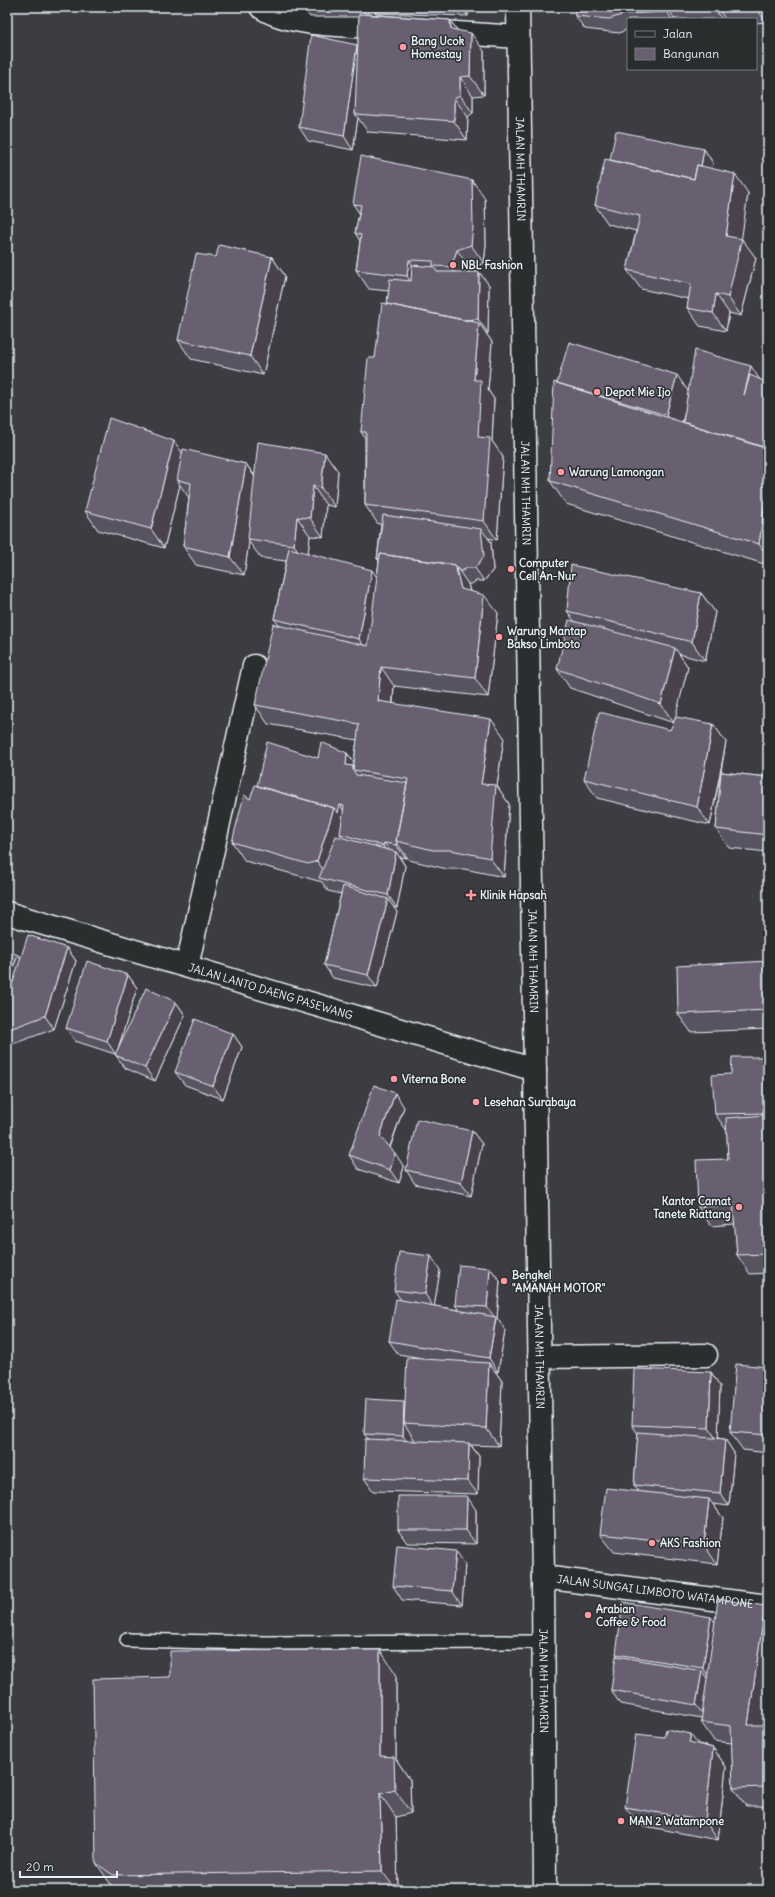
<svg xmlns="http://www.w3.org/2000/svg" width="775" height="1897" font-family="Delius,sans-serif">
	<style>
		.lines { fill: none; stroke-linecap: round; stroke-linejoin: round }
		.lane-casing { stroke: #e8f1f8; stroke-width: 16 }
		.street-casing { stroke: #e8f1f8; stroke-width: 25 }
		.secondary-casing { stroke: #e8f1f8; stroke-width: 25 }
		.lane { stroke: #2a2d2e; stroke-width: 13 }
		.street { stroke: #2a2d2e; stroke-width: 22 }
		.secondary { stroke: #2a2d2e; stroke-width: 22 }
		.wall { fill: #595260; stroke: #e8f1f8; fill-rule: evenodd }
		.shaded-wall { fill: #49424e; stroke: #e8f1f8 }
		.building { fill: #685f70; stroke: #e8f1f8 }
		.poi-dot { fill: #ff9aa2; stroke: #2a2d2e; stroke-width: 1.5 }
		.labels { text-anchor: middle; stroke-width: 3; stroke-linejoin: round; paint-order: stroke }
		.poi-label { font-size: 11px; font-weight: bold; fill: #e8f1f8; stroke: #2a2d2e; text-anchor: start }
		.street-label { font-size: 11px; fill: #e8f1f8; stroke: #2a2d2e }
	</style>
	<rect width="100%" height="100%" fill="#3d3c42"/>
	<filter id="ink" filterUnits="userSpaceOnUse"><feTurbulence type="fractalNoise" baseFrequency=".025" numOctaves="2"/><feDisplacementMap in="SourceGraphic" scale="8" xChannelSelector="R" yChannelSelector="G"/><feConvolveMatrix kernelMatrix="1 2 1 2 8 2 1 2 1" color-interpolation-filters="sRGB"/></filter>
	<g filter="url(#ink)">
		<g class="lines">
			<defs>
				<path id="lane" d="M127,1640L264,1643L542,1642"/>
				<g id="street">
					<path d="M261,7C289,27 354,25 389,28"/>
					<path d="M441,32L518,37"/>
					<path id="s1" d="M7,913L535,1070"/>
					<path d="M187,966L254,666"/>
					<path d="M539,1357L706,1355"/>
					<path id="s2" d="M543,1577L768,1606"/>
				</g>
				<g id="secondary">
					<path id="s3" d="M518,7L543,1577L545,1890"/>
				</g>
			</defs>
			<!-- lane casing -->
			<use href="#lane" class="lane-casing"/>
			<!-- street casing -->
			<use href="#street" class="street-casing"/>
			<!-- secondary casing -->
			<use href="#secondary" class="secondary-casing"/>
			<!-- lane -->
			<use href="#lane" class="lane"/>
			<!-- street -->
			<use href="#street" class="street"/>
			<!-- secondary -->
			<use href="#secondary" class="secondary"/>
		</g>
		<!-- wall -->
		<path class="wall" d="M303,7H368V14L450,20L457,30L484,51V95L473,96V113L468,117L467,140L368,132L358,118L353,150L308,141L299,127L357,45L358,47L359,17H310Z
			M372,7H468V16L376,13Z
			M575,7H768V11L767,9L766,22L756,23V19H628V29L619,33L585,29L575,16Z
			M704,149L713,163L712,169L748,193L741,239L756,258L741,316L729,313L726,331L700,326L687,308L689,299L641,289L627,270L636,231L608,224L595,205L610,160Z
			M485,199L486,246L484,263L470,269L469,272H479L489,285L488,333H486L492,342L488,390L494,399L492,441L503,457L497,540L488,538L491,542L493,570L484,581H476L472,584H468L470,591L498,613L488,697L394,686L393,704L504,737L497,786L509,804L504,877L464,869H447L409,860L406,856V858L400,857L405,866L397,908L393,907L397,912L377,988L333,978L324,965L341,894L328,891L322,882L245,861L232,842L250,799L257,786L318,758L347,753L354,762L357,740L268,724L255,705L279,625L274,619L286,561L261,558L249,542L244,575L196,565L183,546L189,498L180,485L164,548L98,530L85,511L182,453L246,464L255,476L338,471L335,507L326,505L323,537L310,536L308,553L377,576L379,561L377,559L381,524H378L365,505V438L361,432L375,358L387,304L389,291L369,289L356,270L360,241L355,233L359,213L353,204Z
			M216,257H272L285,276L263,375L191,359L178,340Z
			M760,380L768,383V565L566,504L550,481L557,383L688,391Z
			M701,593L715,612L705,661L679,654L688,667L674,721L713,724L726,742L721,772L768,777V852L729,848L716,829L721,772L710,825L597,798L584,779L670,730L674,723L570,688L557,669L575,622L567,611Z
			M67,948L76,961L54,1029L7,1046V1030L20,958Z
			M768,961V1029L691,1032L678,1014Z
			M128,975L137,988L117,1052L176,1002L185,1015L155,1081L125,1068L115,1054L75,1041L66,1028Z
			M233,1034L242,1047L223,1099L185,1085L175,1072Z
			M768,1057V1273L750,1274L737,1255L735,1224L711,1226L698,1207L728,1159L727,1131L715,1114L731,1074Z
			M404,1107L390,1148L404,1167L399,1183L358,1169L349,1155Z
			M472,1131L482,1144L471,1196L415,1184L406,1170Z
			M490,1268L500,1281L497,1318L505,1330L498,1372L495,1371L502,1381L499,1446L471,1445L479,1456L478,1494L373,1491L364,1478L368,1439L364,1434L405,1402L428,1359L398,1354L389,1341L401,1300L394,1290L440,1270L434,1306L459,1310L455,1305ZM412,1436L416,1441H412Z
			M768,1367V1453L743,1450L730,1432Z
			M711,1372L720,1386L718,1439H725L734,1453L729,1506L713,1504L723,1518L717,1564L614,1552L600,1534L638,1491L634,1485L638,1434L632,1425Z
			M476,1510V1544L407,1543L398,1530Z
			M465,1564L462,1605L402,1600L393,1586Z
			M768,1610V1698L764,1725H768V1806H746L733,1788L732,1743L714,1741L701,1722L702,1718L620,1704L611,1690L618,1657L616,1654L715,1622Z
			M396,1674V1759L410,1780L411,1813L396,1817L398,1890H117L112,1886L96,1863Z
			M699,1744L713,1748L726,1767L718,1840L639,1825L625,1807Z"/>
		<!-- shaded-wall -->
		<path class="shaded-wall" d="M361,7H368V17Z
			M461,7H468V16Z
			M667,7L675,19H672L667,12Z
			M713,7H727L720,11L725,19H722Z
			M757,7H765L767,9L766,22L757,9Z
			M450,20L463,38L451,29Z
			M471,33L484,51V95L470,76Z
			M357,45L366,59L355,114L358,118L353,150L344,136Z
			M460,77L473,96V113L460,95Z
			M454,98L468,117L467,140L454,121Z
			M704,149L713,163L707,198L698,184Z
			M735,174L748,193L740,250L742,239L756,258L741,316L728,297L726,236Z
			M472,180L485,199L486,246L484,263L471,245Z
			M457,250L470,269L464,286L451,267Z
			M272,257L285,276L263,375L250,356Z
			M409,260L422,278L420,295L407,276Z
			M479,272L489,285L488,333L478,319Z
			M716,294L729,313L726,331L713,313Z
			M479,323L492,342L488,390L494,399L492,441L503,457L497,540L484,521L478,437L474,380Z
			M751,366L760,380L744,395Z
			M677,375L690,394L679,433L666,415Z
			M174,441L187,460L177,480L180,485L164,548L151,529Z
			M325,453L338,471L335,507L321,488Z
			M246,464L259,483L248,539L249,542L244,575L230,557Z
			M768,481V557L759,544Z
			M313,486L326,505L323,537L310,518Z
			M297,517L310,536L307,563L294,545Z
			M481,529L491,542L493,570L484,581L475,568Z
			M455,565L468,584L474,608L461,589Z
			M372,570L385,589L372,657L359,639Z
			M701,593L715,612L705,661L692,642Z
			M484,595L498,613L488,697L475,678Z
			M675,648L688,667L674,723L661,704Z
			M381,667L394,686L391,720L378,701Z
			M491,719L504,737L497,786L509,804L504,877L490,858L481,784Z
			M713,724L726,742L710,825L697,807Z
			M347,753L356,766V770L346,765Z
			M7,769L10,773L7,783Z
			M340,805L349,819L340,834L343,838L330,879L317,861L334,808Z
			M384,843L394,856L392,859L383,846Z
			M397,843L406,856V858L396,845Z
			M396,852L405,866L397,908L388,895Z
			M388,899L397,912L377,988L368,975Z
			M67,948L76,961L54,1029L45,1016Z
			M18,955L28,969L7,1018V983Z
			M128,975L137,988L116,1055L107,1041Z
			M176,1002L185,1015L155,1081L145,1068Z
			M233,1034L242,1047L223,1099L213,1086Z
			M395,1093L404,1107L389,1149L380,1136Z
			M472,1131L482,1144L471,1196L461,1183Z
			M395,1153L404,1167L399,1183L390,1170Z
			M431,1256L440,1270L434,1308L425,1294Z
			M490,1268L500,1281L497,1318L505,1330L498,1372L489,1358L496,1319L487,1307Z
			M489,1363L502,1381L499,1446L486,1428Z
			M711,1372L720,1386L718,1442L709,1428Z
			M404,1401L413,1414L404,1423L412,1436V1449L403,1436Z
			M725,1439L734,1453L729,1506L720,1493Z
			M469,1443L479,1456L478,1494L468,1481Z
			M467,1496L476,1510V1544L466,1530Z
			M709,1499L723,1518L717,1564L704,1545Z
			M456,1551L465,1564L462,1605L452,1591Z
			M765,1606L768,1610V1698L762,1744L748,1725Z
			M711,1617L721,1630L712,1681L703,1668Z
			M380,1650L396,1674V1759L410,1780L411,1813L395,1790L380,1756Z
			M702,1671L711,1684L706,1718L696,1705Z
			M691,1734L704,1752L689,1742Z
			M713,1748L726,1767L718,1840L705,1821Z
			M380,1794L396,1817L398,1890H396L382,1871Z"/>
		<!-- building -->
		<path class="building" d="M575,7H667V12L625,14L609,19L575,16Z
			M720,7H757V9L720,11Z
			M359,14L450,20L451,29L471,33L470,76L460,77V95L454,98V121L355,114Z
			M311,35L357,45L344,136L299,127Z
			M616,131L704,149L701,166L697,165L694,179L610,160Z
			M361,156L472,180L473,227L471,245L457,250L451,267L433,266V261L409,260L407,276L356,270L361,235L355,233L361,205L353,204Z
			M605,159L694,179L697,165L735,174L726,236L742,239L728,297L716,294L713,313L687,308L691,284L627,270L640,216L595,205Z
			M219,245L272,257L250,356L178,340L196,254L216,257Z
			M412,265L434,267L437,272H479L478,319L463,320L387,304L390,279L411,281Z
			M382,303L479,323L474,380H481L478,437L490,438L484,521L365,505L366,432H361L368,358H375Z
			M569,342L677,375L666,415L557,383Z
			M695,350L751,366L744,395L750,375L768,383V445L767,448L683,422Z
			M554,382L768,449V481L759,544L550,481Z
			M109,418L174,441L151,529L85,511Z
			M258,442L325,453L321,488L313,486L310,518L297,517L294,545L248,539Z
			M183,449L246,464L230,557L183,546L191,483L177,480Z
			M383,515L481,529L484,556L475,568H467L462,571H459L455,565L380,554L379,559H377Z
			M289,548L372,570L359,639L274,619Z
			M380,554L455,565L461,589L484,595L475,678L381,667L378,701L491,719L481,784L496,785L490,858L451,850H433L396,841L408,779L353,770L359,724L255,705L273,624L368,646Z
			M571,565L701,593L692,642L567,611Z
			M569,620L675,648L661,704L557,669Z
			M599,712L670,730L676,717L713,724L697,807L584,779Z
			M267,742L318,758L321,742L347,753L346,765L353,766V770L356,775L407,783L396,841L397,843L396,845L384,843L383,846L340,834L344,806L340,805L338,813L334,808L257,786Z
			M721,772L768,777V835L716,829Z
			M255,785L334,808L317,861L308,864L232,842L244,795L250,799Z
			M336,836L396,852L388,895L319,878Z
			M343,886L388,899L368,975L324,965Z
			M28,935L67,948L45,1016L7,1030V1001Z
			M7,950L18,955L7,983Z
			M87,961L128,975L107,1041L66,1028Z
			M768,961V1010L678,1014L677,966Z
			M146,988L176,1002L145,1068L115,1055Z
			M195,1019L233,1034L213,1086L175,1072Z
			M732,1057H768V1113L715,1114L712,1075L731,1074Z
			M374,1085L395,1093L380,1136L395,1153L390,1170L349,1155Z
			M768,1115V1254L737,1255L733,1205L698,1207L696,1160L728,1159L726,1118Z
			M417,1119L472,1131L461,1183L406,1170Z
			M399,1252L431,1256L425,1294L394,1290Z
			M459,1265L490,1268L487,1307L455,1305Z
			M396,1299L496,1317L489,1358L389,1341Z
			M407,1358L489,1363L486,1428L404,1423Z
			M736,1364L768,1367V1435L730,1432Z
			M634,1369L711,1372L709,1428L632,1425Z
			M366,1399L404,1401L403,1436L364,1434Z
			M638,1432L725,1439L720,1493L634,1485Z
			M365,1439L469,1443L468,1481L364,1478Z
			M606,1488L709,1499L704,1545L600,1534Z
			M398,1496H467L466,1530H398Z
			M397,1545L456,1551L452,1591L393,1586Z
			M718,1599L765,1606L748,1725H768V1787L733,1788L731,1726L701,1722Z
			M623,1602L711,1617L703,1668L616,1654Z
			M380,1650V1756L394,1757L395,1790L380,1794L382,1871L113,1875L96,1863L93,1679L170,1677V1651Z
			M616,1656L702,1671L696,1705L611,1690Z
			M666,1729L691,1734L689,1742L713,1748L705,1821L625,1807L636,1734L664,1737Z"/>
	</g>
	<!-- markers -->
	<g class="poi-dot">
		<circle cx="403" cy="47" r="4"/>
		<circle cx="453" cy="265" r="4"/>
		<circle cx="597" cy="392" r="4"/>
		<circle cx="561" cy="472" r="4"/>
		<circle cx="511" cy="569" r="4"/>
		<circle cx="499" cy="637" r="4"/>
		<path d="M469 889h4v4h4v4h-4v4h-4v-4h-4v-4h4z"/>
		<circle cx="394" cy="1079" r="4"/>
		<circle cx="476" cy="1102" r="4"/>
		<circle cx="739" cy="1207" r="4"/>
		<circle cx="504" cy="1281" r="4"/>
		<circle cx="652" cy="1543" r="4"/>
		<circle cx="588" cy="1615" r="4"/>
		<circle cx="621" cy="1821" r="4"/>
	</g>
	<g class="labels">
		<!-- poi labels -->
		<g class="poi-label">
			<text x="411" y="45">Bang Ucok<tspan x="411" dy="13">Homestay</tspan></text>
			<text x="461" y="269">NBL Fashion</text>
			<text x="605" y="396">Depot Mie Ijo</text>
			<text x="569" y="476">Warung Lamongan</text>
			<text x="519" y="567">Computer<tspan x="519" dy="13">Cell An-Nur</tspan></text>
			<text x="507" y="635">Warung Mantap<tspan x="507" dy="13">Bakso Limboto</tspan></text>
			<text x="480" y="899">Klinik Hapsah</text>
			<text x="402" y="1083">Viterna Bone</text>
			<text x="484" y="1106">Lesehan Surabaya</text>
			<text x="731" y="1205" text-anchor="end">Kantor Camat<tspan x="731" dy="13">Tanete Riattang</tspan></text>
			<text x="512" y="1279">Bengkel<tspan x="512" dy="13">"AMANAH MOTOR"</tspan></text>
			<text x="660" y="1547">AKS Fashion</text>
			<text x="596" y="1613">Arabian<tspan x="596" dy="13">Coffee &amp; Food</tspan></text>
			<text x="629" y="1825">MAN 2 Watampone</text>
		</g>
		<!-- street labels -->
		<g class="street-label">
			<text dy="4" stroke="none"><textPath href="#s3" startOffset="162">JALAN MH THAMRIN</textPath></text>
			<text dy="4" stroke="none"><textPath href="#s3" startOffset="486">JALAN MH THAMRIN</textPath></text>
			<text dy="4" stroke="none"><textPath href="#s3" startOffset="954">JALAN MH THAMRIN</textPath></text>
			<text dy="4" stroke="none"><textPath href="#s1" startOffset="275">JALAN LANTO DAENG PASEWANG</textPath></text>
			<text dy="4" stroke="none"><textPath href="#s3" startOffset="1350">JALAN MH THAMRIN</textPath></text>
			<text dy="4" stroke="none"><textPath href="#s2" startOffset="113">JALAN SUNGAI LIMBOTO WATAMPONE</textPath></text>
			<text dy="4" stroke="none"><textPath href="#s3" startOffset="1674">JALAN MH THAMRIN</textPath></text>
		</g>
	</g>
	<!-- margin -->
	<rect width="775" height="1897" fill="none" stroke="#2a2d2e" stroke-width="24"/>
	<rect x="12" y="12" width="751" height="1873" fill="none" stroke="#e8f1f8" stroke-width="1.5" filter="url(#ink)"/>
	<!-- legend -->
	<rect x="627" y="18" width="130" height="52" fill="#2a2d2e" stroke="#767b7f"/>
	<rect x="635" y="31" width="20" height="6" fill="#2a2d2e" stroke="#767b7f"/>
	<text x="663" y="38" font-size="12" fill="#e8f1f8">Jalan</text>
	<rect x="635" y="48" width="20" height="12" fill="#685f70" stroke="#767b7f"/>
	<text x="663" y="58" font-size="12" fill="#e8f1f8">Bangunan</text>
	<!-- scale -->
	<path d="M20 1871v6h97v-6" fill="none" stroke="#e8f1f8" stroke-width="2"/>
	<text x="26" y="1871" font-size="12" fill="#e8f1f8" stroke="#2a2d2e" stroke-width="3" paint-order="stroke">20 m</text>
</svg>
